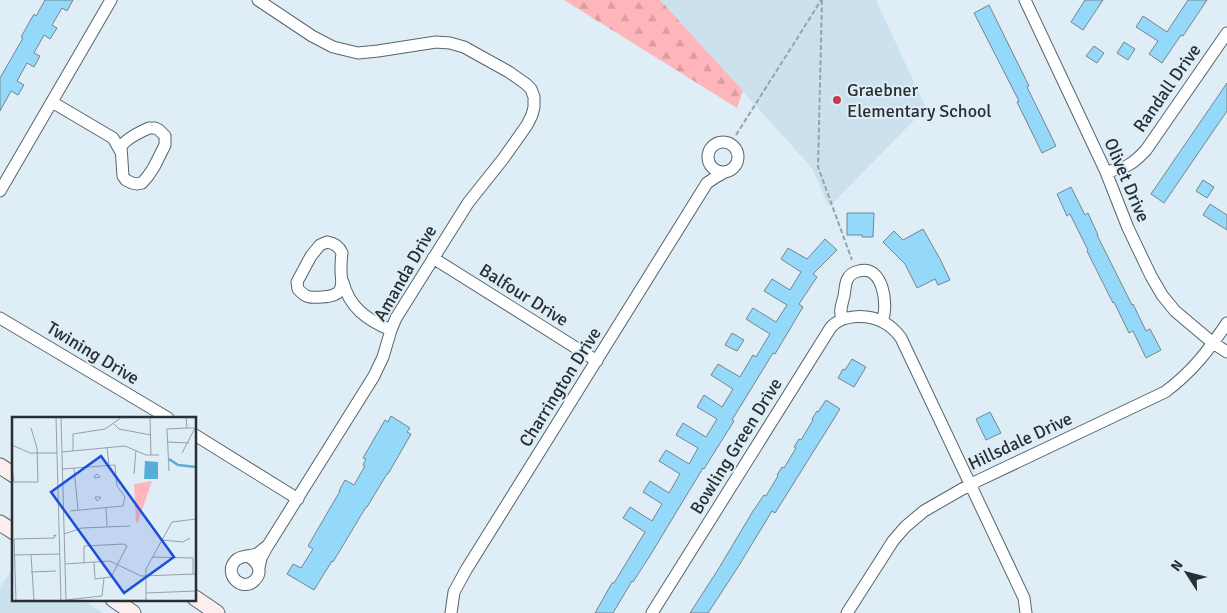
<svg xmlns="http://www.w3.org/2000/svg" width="1227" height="613" font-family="Signika,sans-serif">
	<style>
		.built { fill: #cbe2ee }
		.forest { fill: url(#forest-firs) }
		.building { fill: #94d8fa; stroke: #77858d }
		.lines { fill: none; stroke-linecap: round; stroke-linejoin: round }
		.minor-casing { stroke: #57656c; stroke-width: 13 }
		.secondary-casing { stroke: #57656c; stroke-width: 17 }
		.path { stroke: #97a3a9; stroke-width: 2; stroke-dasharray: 5 2.5; stroke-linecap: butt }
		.minor { stroke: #fff; stroke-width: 11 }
		.secondary { stroke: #fbeeef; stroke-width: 15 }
		.poi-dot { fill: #c93953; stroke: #deedf6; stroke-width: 2 }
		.labels { text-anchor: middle; stroke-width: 4; stroke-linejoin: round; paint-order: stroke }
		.street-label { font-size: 18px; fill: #282e31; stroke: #deedf6 }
		.poi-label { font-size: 18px; fill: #282e31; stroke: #deedf6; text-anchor: start }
		.inset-river { fill: none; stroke: #55add8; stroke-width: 2.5 }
		.inset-road { fill: none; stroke: #95a1a7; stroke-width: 1 }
		.view { fill: #1d4ed8; fill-opacity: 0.15; stroke: #1d4ed8; stroke-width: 2.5 }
		.inset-edge { fill: none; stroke: #282e31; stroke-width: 2.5 }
	</style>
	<defs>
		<pattern id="forest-firs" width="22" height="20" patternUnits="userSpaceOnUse" patternTransform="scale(1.25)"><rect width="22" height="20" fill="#feb6ba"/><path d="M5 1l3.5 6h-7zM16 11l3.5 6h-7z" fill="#da9da0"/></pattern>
	</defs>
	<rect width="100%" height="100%" fill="#deedf6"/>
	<!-- built -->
	<path class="built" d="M660,0H876L926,108L829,207L812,168Z
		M14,567V599H82L103,613H0V587Z"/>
	<!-- forest -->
	<path class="forest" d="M564,0H660L743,91L737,108Z"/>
	<!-- building -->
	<path class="building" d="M45,0H73L67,11L62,8L52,25L57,28L50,39L44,35L34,53L40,56L34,67L27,63L17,81L24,85L18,95L11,91L0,111V78L23,38L21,37L34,14L36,16Z
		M1085,0H1103L1083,30L1071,22Z
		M1188,0H1207L1183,36L1181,35L1162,63L1149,54L1158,41L1136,27L1143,16L1167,32Z
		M989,5L1029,86L1027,87L1056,146L1042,153L1017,102L1019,101L974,13Z
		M1124,42L1135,49L1128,60L1117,53Z
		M1094,46L1104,53L1097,63L1086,56Z
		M1227,83V111L1164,203L1151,194Z
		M1203,180L1214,187L1207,198L1196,191Z
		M1071,187L1085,215L1088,213L1098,235H1097L1132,305L1133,304L1146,331L1150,329L1161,350L1146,358L1133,331L1129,333L1114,302L1113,303L1087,251L1088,250L1070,214L1067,216L1057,194Z
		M1210,204L1227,215V230L1203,215Z
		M847,213H874L873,237H862V235H847Z
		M923,229L940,259L950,280L938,285L935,279L917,288L905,264L883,242L894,231L903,240Z
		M825,239L837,250L813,274L817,277L799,304L803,307L775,354L773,353L732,420L734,421L722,440L704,469L703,468L651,554L633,582L632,581L613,613H595L612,583H614L645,532L623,518L630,507L652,521L662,504L643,492L650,481L669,493L680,474L659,461L666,450L689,464L698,448L676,435L683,423L706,437L717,419L697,407L704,395L722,407L733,389L711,375L718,364L740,377L753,355L756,357L770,334L746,319L753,308L776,322L787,305L764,291L772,279L790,290L801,272L781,259L788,248L807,259Z
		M732,333L744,340L737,351L725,345Z
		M852,359L866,367L854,387L838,378L843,369L845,370Z
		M826,400L840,409L775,513L772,511L738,567L708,613H690L719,568L753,511L764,495L766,496L778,476L777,475L782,467L784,468L796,448L794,447L799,439L801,440L813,420L812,419L817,411L818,412Z
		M990,412L1001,433L986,440L976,419Z
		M391,416L410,428L407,432L411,434L388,474H387L367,507H366L333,562L332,561L314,590L287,574L293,564L301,568L313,549L308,546L340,491H339L345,480L354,485L365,466L363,465L366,459L363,458L385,420L388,422Z"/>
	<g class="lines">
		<defs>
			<path id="minor" d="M258,0L312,36L333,47L358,53L378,51L436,42L450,43L464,47L509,72L526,84L531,89L534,97V107L532,115L527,125L503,159L468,203L396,318L391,330L383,357L374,376L267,547L261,558L259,568
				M1025,0L1106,172L1128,228L1151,276L1162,295L1175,311L1213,343L1227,352
				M52,102L113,138L121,152
				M149,128H155L159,130L165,136V145L154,167L148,176L142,183L137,184L132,183L126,180L123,176L121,147C125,139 140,132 149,128Z
				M708 157a15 15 0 1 1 30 0a15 15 0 1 1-30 0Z
				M1106,172C1126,168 1132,165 1146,150L1227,33
				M0,191L111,0
				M327,242C334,243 339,246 342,253C341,259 341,266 341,272C343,289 342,296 322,297C310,298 306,298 298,289L297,282L311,256L320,245Z
				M433,258L597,361
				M343,282C349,307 367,320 391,330
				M0,318L168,418
				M842,319C839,311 842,304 844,296C845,291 845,285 847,280C849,275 854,272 859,271C883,264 889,306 882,321
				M195,435L298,499
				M246,556C256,559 264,571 255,580C243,593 223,575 235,561C240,555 249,557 257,554C260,552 263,549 266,547
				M451,613L454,592L466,570L707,183L716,177L725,172
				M652,613L831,327C843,314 868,314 883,322C891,326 896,331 901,338L1024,598L1026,613
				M847,613L893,541L905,527L924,511L971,484L1165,392C1192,372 1208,351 1227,323"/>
			<path id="secondary" d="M0,466L14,475
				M0,523L14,532
				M195,598L217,613
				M113,599L133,613"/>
		</defs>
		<!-- minor casing -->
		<use href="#minor" class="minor-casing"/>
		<!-- secondary casing -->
		<use href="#secondary" class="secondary-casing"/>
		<!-- path -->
		<path class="path" d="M822,0L818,167L852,260
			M736,135L815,10L821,0"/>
		<!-- minor -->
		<use href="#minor" class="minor"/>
		<!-- secondary -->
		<use href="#secondary" class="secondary"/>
	</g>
	<!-- markers -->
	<circle class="poi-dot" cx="837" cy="100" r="5"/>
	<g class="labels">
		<!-- street labels -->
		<g class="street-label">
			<text transform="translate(1167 88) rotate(-55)" y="6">Randall Drive</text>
			<text transform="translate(1127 180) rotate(67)" y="6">Olivet Drive</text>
			<text transform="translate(405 273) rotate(-60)" y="6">Amanda Drive</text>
			<text transform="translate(524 295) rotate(32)" y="6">Balfour Drive</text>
			<text transform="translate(93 353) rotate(31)" y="6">Twining Drive</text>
			<text transform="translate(560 387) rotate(-58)" y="6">Charrington Drive</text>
			<text transform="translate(1020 441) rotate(-25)" y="6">Hillsdale Drive</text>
			<text transform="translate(736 446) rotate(-58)" y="6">Bowling Green Drive</text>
		</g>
		<!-- poi labels -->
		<g class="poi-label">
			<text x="847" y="96">Graebner<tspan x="847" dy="21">Elementary School</tspan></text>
		</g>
	</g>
	<!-- overview -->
	<g transform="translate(12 417)">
		<rect width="184" height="184" fill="#deedf6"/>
		<path d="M140,64L126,105L124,106L122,67Z" fill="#feb6ba"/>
		<path d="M133,44L146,45V62H132Z" fill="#55add8"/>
		<path class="inset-river" d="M157,42L166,48L184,50"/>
		<path class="inset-road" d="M44,0L49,184M49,0L54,184M138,0L139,38M174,0L175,11H182M102,7L107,12L139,18M155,25L177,26M0,28L18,36H45M95,30L97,48M61,34V17L93,12L110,0M50,35L113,29L134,38H147M170,36L183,11M0,51L2,65H26L25,31L19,11M62,51L66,93M50,52L103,48L105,69L113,80L111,89L58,94M157,54L155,12L175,11M85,57L88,60L83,61L82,59ZM122,57L124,33M83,80H88L89,81L85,84ZM94,90L95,109M52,117L70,111L118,109M150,123L171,125L178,121M2,138L48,137M19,138L22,184M141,140L181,141V157M72,146V129L112,127L115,129L99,160L83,162L82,145M53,147L98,144L129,159L184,157M19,155L44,154M134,176L184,174M54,183L90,179L92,161M4,184L2,122L42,121L44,118L41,119M134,184V152L160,105L184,102"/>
		<path class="view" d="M89,39L162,140L112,176L39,75Z"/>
		<rect width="184" height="184" class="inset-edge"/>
	</g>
	<!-- north arrow -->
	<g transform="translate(1187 573) rotate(306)" stroke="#deedf6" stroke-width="4" paint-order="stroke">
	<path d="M0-4L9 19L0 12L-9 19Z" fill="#282e31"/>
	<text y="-8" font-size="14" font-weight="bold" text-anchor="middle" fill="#282e31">N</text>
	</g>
</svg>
